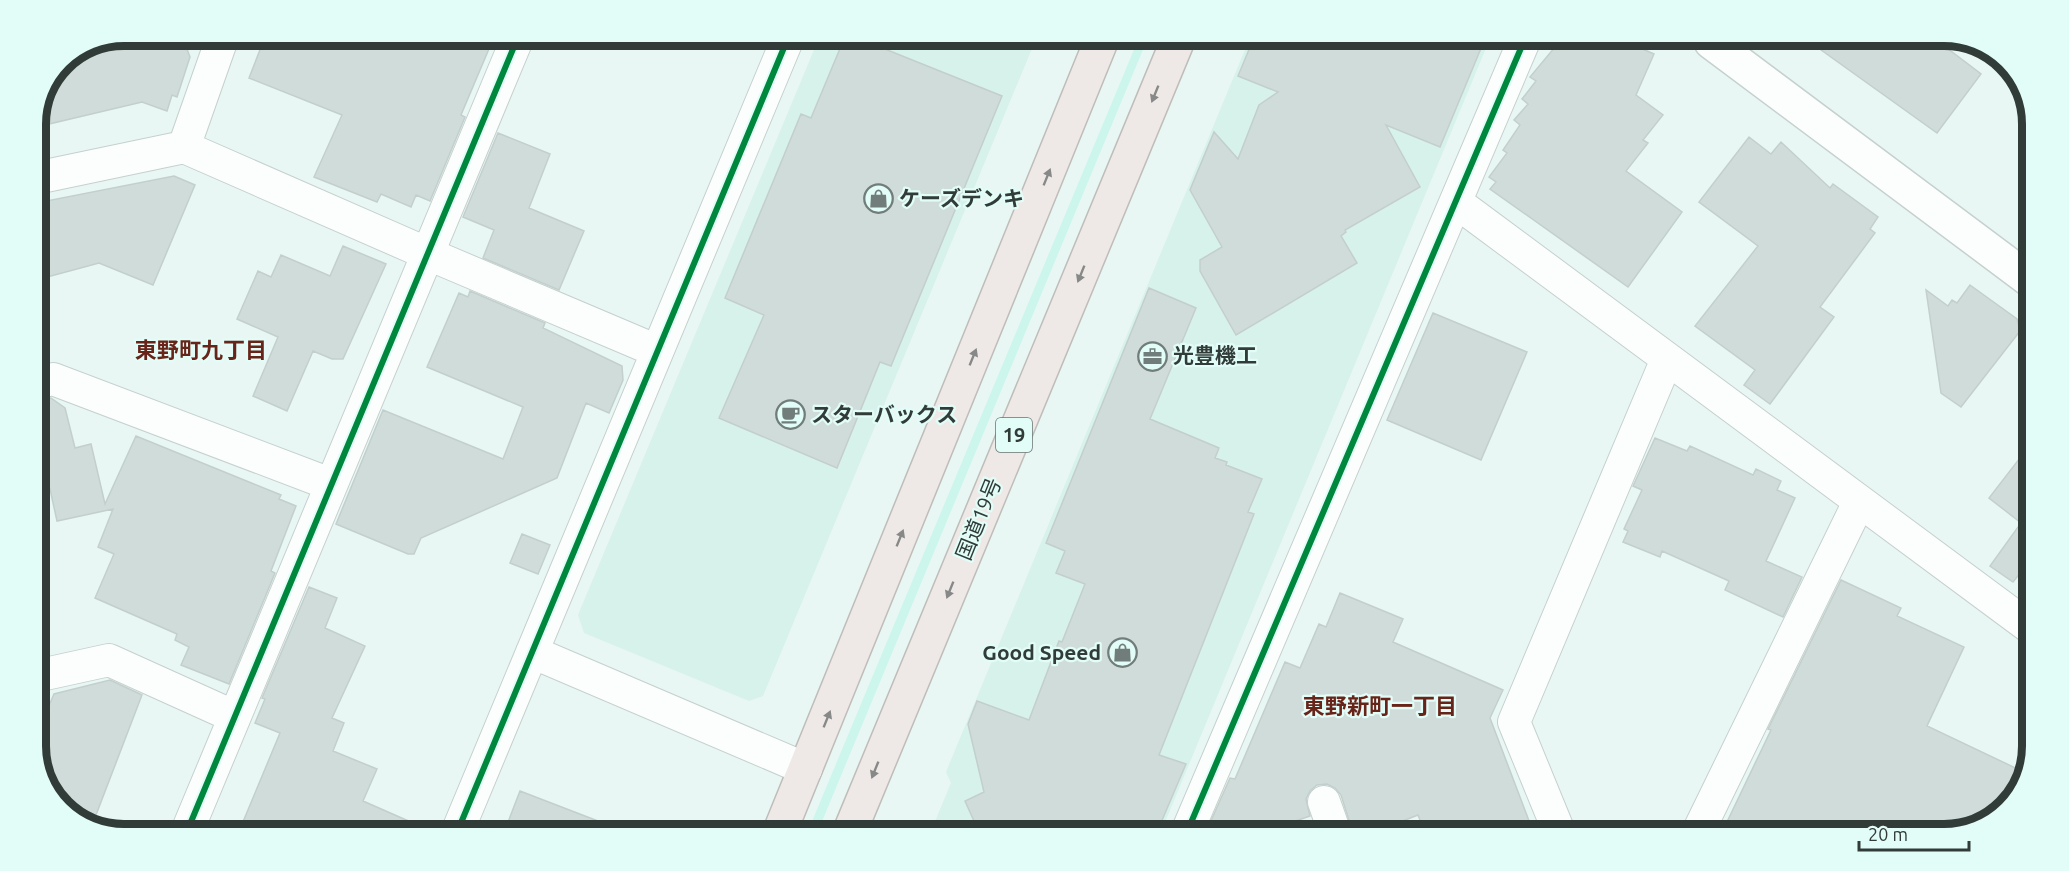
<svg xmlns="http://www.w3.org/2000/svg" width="2069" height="871" font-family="Ubuntu,'Noto Sans JP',sans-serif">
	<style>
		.built { fill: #d7f1eb }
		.green { fill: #ccf5ec }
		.building { fill: #d0dcd9; stroke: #c3cfcc; stroke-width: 1.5 }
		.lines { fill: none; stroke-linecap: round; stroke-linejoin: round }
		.street-casing { stroke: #c5d1ce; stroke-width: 34 }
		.secondary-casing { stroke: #c5d1ce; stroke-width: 36 }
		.highway-casing { stroke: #bfbdba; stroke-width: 36 }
		.street { stroke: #fcfefd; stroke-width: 32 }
		.secondary { stroke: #fcfefd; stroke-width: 33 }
		.highway { stroke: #eee8e6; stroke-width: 33 }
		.cycleway-casing { stroke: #e2fdf7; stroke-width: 10 }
		.cycleway { stroke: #00873e; stroke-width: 6 }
		.oneway { fill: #868987 }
		.labels { text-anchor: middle; stroke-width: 4.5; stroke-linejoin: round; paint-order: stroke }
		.shield { fill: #e2fdf7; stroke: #667672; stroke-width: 1.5 }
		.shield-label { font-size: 20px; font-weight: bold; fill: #313c39 }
		.poi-label { font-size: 21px; font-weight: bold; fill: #313c39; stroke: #e2fdf7; text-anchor: start }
		.street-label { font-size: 21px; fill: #313c39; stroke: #e2fdf7 }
		.neighbourhood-label { font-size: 22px; font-weight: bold; fill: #682419; stroke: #e2fdf7 }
		.rim { fill: none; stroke: #313c39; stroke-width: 8 }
	</style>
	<rect width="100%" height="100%" fill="#e8f7f4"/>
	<!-- built -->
	<path class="built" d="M819,38L1036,39L763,696L749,701L584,633L578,615Z
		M1249,40L1489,41L1161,832L931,831L951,783L946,772Z"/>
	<!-- green -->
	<path class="green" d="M1138,40H1147L818,831H808Z"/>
	<!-- building -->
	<path class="building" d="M124,36H182L190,57L177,97L172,95L167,111L142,102L49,124L44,101L61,64Z
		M265,37L280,43L282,37H494L461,115L465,117L430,201L416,195L411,207L381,194L377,202L314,177L342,115L249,78Z
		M844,39H860L1002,96L891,366L880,362L837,468L719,418L764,315L725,298L801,114L811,118Z
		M1253,40L1484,41L1440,147L1386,125L1420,187L1345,230L1346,232L1341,236L1357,263L1236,335L1200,271V260L1222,247L1190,190L1214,132L1238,159L1259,105L1278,92L1238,76Z
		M1560,41H1624L1654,54L1636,95L1663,115L1643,140L1648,143L1626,171L1682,212L1628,287L1490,189L1496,182L1489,177L1507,153L1503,150L1520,125L1514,120L1528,104L1522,99L1536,81L1530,77Z
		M1810,42H1939L1981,74L1937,133Z
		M498,133L550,154L529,208L584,231L559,290L483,258L494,230L463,217Z
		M1749,137L1771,154L1781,142L1830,188L1833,184L1878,217L1870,229L1875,233L1820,307L1834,317L1770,404L1744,385L1755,370L1695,326L1758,246L1699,202Z
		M174,176L195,185L153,285L99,263L36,280V203Z
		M343,246L386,264L343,359H332L313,351L287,411L253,396L278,337L237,319L258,271L271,277L281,255L330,276Z
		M1970,285L2017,319L2020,331L1961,407L1941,393L1926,290L1948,306L1952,300L1957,303Z
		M1149,288L1196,308L1150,419L1219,448L1215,458L1227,462L1226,465L1262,479L1248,512L1254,514L1159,755L1186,764L1157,832H979L965,801L984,792L968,724L977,701L1029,720L1059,641L1062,642L1085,584L1056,573L1065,551L1046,543Z
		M470,291L545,323L543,328L622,366L623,380L609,413L586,403L557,478L421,538L414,554H408L336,524L383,410L503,459L523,407L427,367L459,293L468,297Z
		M1433,313L1527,352L1481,460L1387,420Z
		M51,398L65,408L75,448L91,444L105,504L136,436L281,495L279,499L296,506L271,571L275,573L229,684L181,665L189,647L175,640L177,634L95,598L114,554L98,547L113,509L57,521L50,489L36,493V400Z
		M1655,438L1687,451L1690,446L1753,475L1756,469L1781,481L1777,490L1795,498L1766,561L1802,577L1783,617L1725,590L1729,581L1662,551L1660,557L1623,542L1628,531L1624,529L1642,490L1633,486Z
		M2030,445L2029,562L2013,582L1990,566L2021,523L1989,498Z
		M522,534L550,545L538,574L510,563Z
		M1841,580L1901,608L1897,616L1964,647L1927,726L2026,773V780L1994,820L1945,835L1753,834L1727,822L1771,730L1768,729Z
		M309,587L337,598L325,628L365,646L332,718L344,723L333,751L377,769L363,801L429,830L240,829L280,733L255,723L265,699L262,698Z
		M1340,593L1403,619L1393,642L1503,690L1490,718L1534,834L1425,833L1418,815L1372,833H1353L1341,795L1335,788L1327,784L1317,785L1310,791L1306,799L1310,816L1261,833L1213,832L1210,823L1230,778L1235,779L1285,662L1300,668L1319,624L1326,627Z
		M110,680L142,695L91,828L54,800L36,753V736L54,694Z
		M520,791L616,828L615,830H505Z"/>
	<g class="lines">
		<defs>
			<path id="street" d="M184,147L223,36
				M36,178L184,147L426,253L657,351
				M1456,202L2028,626
				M36,383L53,379L330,484
				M532,652L806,769
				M36,676L109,660L233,716
				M1324,802L1335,833
				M188,829L518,37
				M458,830L788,38
				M1187,832L1524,41
				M1560,834L1514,722L1667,359
				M1697,834L1859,502"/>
			<path id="secondary" d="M1711,42L2031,281"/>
			<path id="highway" d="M780,831L1102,39
				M850,831L1178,40"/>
		</defs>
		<!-- street casing -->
		<use href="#street" class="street-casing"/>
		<!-- secondary casing -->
		<use href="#secondary" class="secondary-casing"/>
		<!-- highway casing -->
		<use href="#highway" class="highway-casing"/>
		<!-- street -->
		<use href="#street" class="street"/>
		<!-- secondary -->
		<use href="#secondary" class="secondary"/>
		<!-- highway -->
		<use href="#highway" class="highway"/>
		<defs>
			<path id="cycleway" d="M188,829L518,37
				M458,830L788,38
				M1187,832L1524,41"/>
		</defs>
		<!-- cycleway casing -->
		<use href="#cycleway" class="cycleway-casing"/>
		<!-- cycleway -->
		<use href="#cycleway" class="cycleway"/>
	</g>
	<!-- one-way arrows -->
	<defs><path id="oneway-solid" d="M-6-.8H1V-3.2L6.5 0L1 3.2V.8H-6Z" transform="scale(1.5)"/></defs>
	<g class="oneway">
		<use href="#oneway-solid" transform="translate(1155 94) rotate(112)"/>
		<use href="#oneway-solid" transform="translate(1047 177) rotate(-68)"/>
		<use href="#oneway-solid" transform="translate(1081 274) rotate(112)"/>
		<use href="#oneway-solid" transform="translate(973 357) rotate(-68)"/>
		<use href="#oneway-solid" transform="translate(900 538) rotate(-68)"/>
		<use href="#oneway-solid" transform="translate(950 590) rotate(112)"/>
		<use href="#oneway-solid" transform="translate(827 719) rotate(-68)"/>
		<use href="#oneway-solid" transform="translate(875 770) rotate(112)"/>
	</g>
	<!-- icons -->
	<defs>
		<symbol id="shop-ring" viewBox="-11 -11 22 22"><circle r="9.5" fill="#e2fdf7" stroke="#717d7a" stroke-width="1.5"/><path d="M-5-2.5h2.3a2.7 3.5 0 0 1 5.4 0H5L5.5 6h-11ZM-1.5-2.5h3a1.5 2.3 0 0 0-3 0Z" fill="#717d7a"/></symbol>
		<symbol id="office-ring" viewBox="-11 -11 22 22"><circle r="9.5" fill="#e2fdf7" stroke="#717d7a" stroke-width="1.5"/><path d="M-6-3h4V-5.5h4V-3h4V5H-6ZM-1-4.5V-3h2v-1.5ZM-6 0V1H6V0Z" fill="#717d7a"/></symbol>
		<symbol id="cafe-ring" viewBox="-11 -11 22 22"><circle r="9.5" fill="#e2fdf7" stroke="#717d7a" stroke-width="1.5"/><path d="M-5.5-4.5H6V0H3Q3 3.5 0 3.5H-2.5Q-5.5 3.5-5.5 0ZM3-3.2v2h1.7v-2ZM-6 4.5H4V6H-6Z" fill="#717d7a"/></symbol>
	</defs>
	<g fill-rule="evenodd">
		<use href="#shop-ring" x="862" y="182" width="33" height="33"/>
		<use href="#office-ring" x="1136" y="340" width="33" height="33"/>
		<use href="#cafe-ring" x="774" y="398" width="33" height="33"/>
		<use href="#shop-ring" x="1106" y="636" width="33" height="33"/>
	</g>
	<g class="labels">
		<!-- shield labels -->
		<rect class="shield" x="996" y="418" width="36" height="34" rx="4.5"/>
		<g class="shield-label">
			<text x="1014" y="442">19</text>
		</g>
		<!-- poi labels -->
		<g class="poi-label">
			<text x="899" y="206">ケーズデンキ</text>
			<text x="1173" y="363">光豊機工</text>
			<text x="811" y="422">スターバックス</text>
			<text x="1101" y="660" text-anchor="end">Good Speed</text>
		</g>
		<!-- street labels -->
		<g class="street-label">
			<text transform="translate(979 519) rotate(-68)" y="7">国道19号</text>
		</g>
		<!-- neighbourhood labels -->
		<g class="neighbourhood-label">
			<text x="201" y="358">東野町九丁目</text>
			<text x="1380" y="714">東野新町一丁目</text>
		</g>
	</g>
	<!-- crop -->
	<path d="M0 0H2069V871H0ZM124 46H1944A78 78 0 0 1 2022 124V746A78 78 0 0 1 1944 824H124A78 78 0 0 1 46 746V124A78 78 0 0 1 124 46Z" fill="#e2fdf7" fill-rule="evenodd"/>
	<path class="rim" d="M124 46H1944A78 78 0 0 1 2022 124V746A78 78 0 0 1 1944 824H124A78 78 0 0 1 46 746V124A78 78 0 0 1 124 46Z"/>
	<!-- scale -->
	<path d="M1859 841v9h110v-9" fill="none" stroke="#313c39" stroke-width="3"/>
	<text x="1868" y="841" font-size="18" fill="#313c39" stroke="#e2fdf7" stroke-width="4.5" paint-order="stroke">20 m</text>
</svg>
